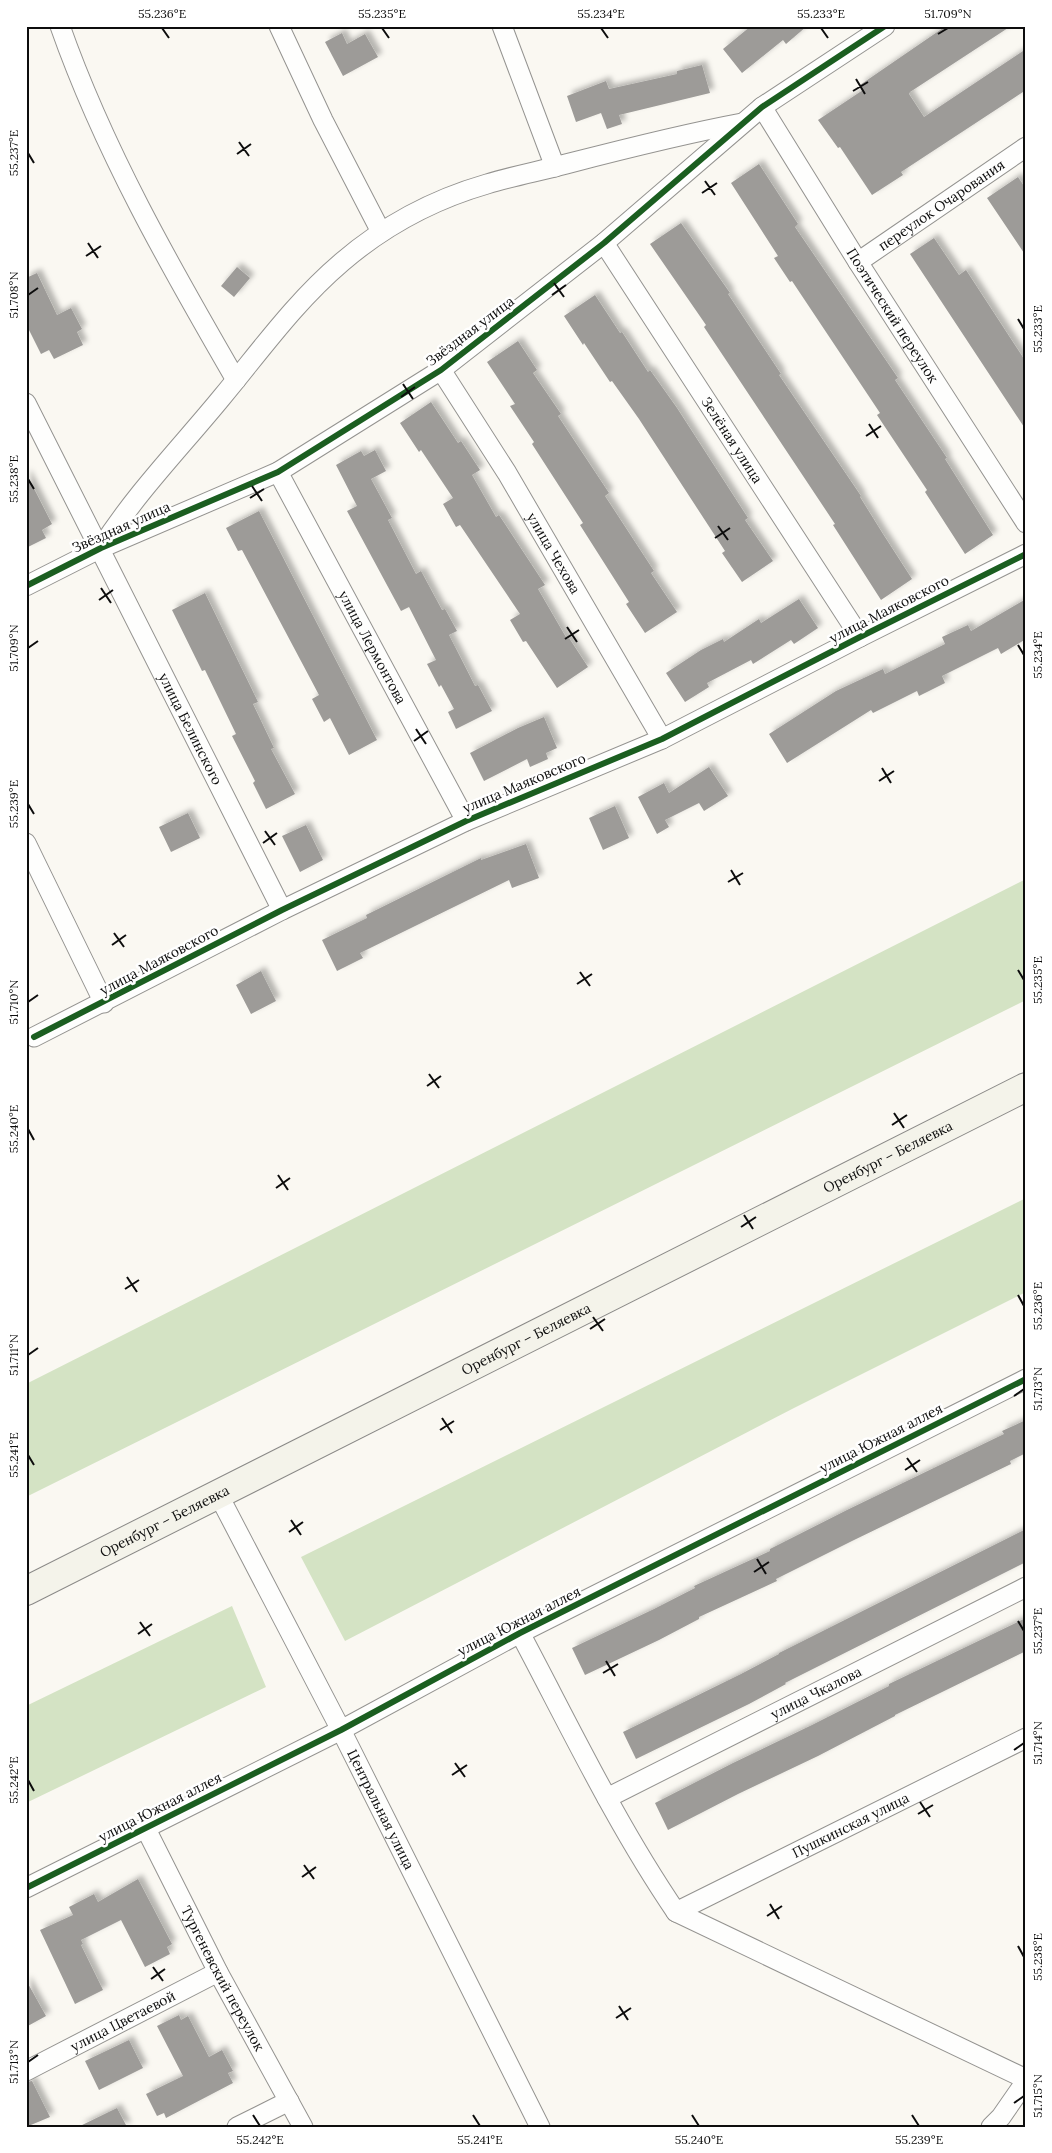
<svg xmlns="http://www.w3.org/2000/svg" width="1052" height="2153" font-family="Lora,serif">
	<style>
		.forest { fill: #d4e3c4 }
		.building { fill: #9d9b98; filter: url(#shadow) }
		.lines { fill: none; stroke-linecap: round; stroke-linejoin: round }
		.street-casing { stroke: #949390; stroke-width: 21 }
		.secondary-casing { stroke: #8a8987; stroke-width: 30 }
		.street { stroke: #fefefd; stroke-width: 19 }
		.secondary { stroke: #f4f3ea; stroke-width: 28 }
		.cycleway-casing { stroke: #fff; stroke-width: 9 }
		.cycleway { stroke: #1b5e20; stroke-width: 6 }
		.ticks { fill: none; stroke: #0d0d0d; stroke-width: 2 }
		.labels { text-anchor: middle; stroke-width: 5; stroke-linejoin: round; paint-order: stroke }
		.street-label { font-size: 14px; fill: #0d0d0d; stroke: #fff }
		.neatline { fill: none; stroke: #0d0d0d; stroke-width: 2 }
		.ticks-label { font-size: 12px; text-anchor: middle; fill: #0d0d0d }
	</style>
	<defs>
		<filter id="shadow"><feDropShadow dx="4.5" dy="-4.5" stdDeviation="2.5" flood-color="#0004"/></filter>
	</defs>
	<rect width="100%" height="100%" fill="#faf8f2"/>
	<!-- forest -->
	<path class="forest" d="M1026,879V1000L26,1497V1384Z
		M1026,1198V1292L794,1408L345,1641L301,1557Z
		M232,1606L266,1687L26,1803V1706Z"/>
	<!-- building -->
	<path class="building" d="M751,26H807L786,44L783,40L742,73L723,49Z
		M946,26H1011L910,92L909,94L924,117L1026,49V90L901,172L903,175L872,195L840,147L838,148L818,120L863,90L860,85Z
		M342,33L347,44L365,34L378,57L343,76L325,42Z
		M702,65L710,93L619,115L622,124L607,129L601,113L576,122L567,96L606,81L609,89L677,74V71Z
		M759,164L798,224L795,227L898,378L895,380L947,458L945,459L993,535L965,554L925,492L927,490L877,415L880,413L792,281L790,282L774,258L778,256L731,183Z
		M1018,177L1026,189V256L987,198Z
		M681,223L730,293L728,294L781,374L779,375L861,496L860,497L883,534L912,579L881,600L833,525L835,524L704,327L706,325L650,244Z
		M934,238L959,275L966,270L1026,362V430L910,254Z
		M237,267L250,278L234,297L221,286Z
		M37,273L57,315L71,308L82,329L77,332L83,345L54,359L49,350L41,354L26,324V278Z
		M595,295L620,333L622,332L648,372L650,370L677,408L748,518L745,520L773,561L742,582L722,553L725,551L639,419L612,381L610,382L584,343L583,345L564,316Z
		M518,341L537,370L533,373L561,414L558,416L609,493L605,496L654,571L651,573L677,612L645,633L626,604L629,602L580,525L583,523L532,444L534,442L510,406L515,404L487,362Z
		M431,402L458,443L461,441L480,470L472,475L496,517L499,515L545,585L538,589L567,639L569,638L588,667L557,688L526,641L523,642L510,620L520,614L460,525L456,527L443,504L453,498L421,450L419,452L400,423Z
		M375,450L386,471L371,479L392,518L388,520L416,574L421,571L442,610L445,609L457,631L449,635L475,686L478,685L492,711L456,729L448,712L454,709L441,685L439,687L427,664L436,660L409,607L401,611L347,511L357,506L336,465L361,451L364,456Z
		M26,473L52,524L42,530L46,538L26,548Z
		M259,511L377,740L349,755L330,718L324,722L312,699L319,695L242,550L238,551L226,528Z
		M205,593L258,702L253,704L274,748L271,749L295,794L266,809L253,783L255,781L232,736L236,734L205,670L202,671L172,610Z
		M799,599L818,628L794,644L791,640L753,664L751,660L707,683L709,687L685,702L666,673L701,650L723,639L724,642L759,619L761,623Z
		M1026,599V639L1001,654L998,648L942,676L945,683L919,696L917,691L873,713L871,710L787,763L769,734L836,691L883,669L885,674L945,644L942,637L968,625L971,631Z
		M544,717L557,748L546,753L548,759L530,767L527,759L484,781L470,753L518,728Z
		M709,767L728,796L704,811L699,803L665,820L669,827L657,834L638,797L664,783L669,793Z
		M615,806L629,838L603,850L589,818Z
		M188,813L200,838L171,852L159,827Z
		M306,825L323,860L300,872L282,836Z
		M526,844L539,878L512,888L509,880L360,953L363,958L337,971L322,940L367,918L366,915L481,858V860Z
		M261,971L276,1001L251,1014L236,985Z
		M1026,1420V1453L1010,1461L1011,1464L852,1541L776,1579L777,1581L699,1617V1619L659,1640L585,1675L572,1648L654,1609L695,1588L694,1586L770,1551V1549L847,1510L1004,1434L1002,1431Z
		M1026,1529V1562L785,1683L786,1684L749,1704L636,1759L623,1732L741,1674L779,1654V1653Z
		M1026,1618V1651L895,1715V1716L818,1756L738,1794L668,1830L655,1803L733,1763L812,1725L889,1686V1684Z
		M138,1879L172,1944L167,1947L170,1954L145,1967L121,1920L81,1940L83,1944L81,1945L103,1990L75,2004L40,1930L73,1915L69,1907L94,1894L98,1902Z
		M26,1980L46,2016L26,2027Z
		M179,2015L181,2020L188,2016L209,2057L222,2050L233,2071L228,2073L233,2083L166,2118L164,2113L157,2116L146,2094L183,2076L157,2026Z
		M129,2040L143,2068L99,2090L85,2061Z
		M32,2081L50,2117L26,2127V2082Z
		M117,2108L127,2127H78Z"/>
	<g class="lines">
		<defs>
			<g id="street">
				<path d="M60,26C104,151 170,266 236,380"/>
				<path d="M279,26L323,120L381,232"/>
				<path d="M502,26L555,167"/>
				<path id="s1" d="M762,107L858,262L1026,523"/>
				<path id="s2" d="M604,243L860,637"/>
				<path id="s3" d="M858,262L1026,147"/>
				<path id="s4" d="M441,370L507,473L662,739"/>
				<path id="s5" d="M26,403L282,910"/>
				<path id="s6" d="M278,472L466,821"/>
				<path d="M101,548C136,493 181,447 222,397C261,350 295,302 342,262C384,226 435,199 487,184C513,176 540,171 566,164C624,149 683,134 742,123"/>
				<path d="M26,586L101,548L278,472L441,370L604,243L762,107L885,26"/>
				<path d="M26,843L104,1003"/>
				<path d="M34,1037L282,910L466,821L662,739L860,637L1026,554"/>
				<path id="s7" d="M218,1494L341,1730L540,2127"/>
				<path d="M520,1633C570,1727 616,1824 676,1912L1026,2079"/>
				<path id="s8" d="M607,1798L1026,1587"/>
				<path id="s9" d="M146,1829L218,1972L303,2127"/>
				<path d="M26,1888L341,1730L520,1633L1026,1379"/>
				<path id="s10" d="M676,1912L1026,1738"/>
				<path id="s11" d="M26,2071L218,1972"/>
				<path d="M237,2127L289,2101"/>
				<path d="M991,2127L1001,2117L1026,2081"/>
			</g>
			<g id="secondary">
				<path id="s12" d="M26,1591L1026,1087"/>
			</g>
		</defs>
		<!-- street casing -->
		<use href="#street" class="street-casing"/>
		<!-- secondary casing -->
		<use href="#secondary" class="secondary-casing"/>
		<!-- street -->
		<use href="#street" class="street"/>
		<!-- secondary -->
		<use href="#secondary" class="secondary"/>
		<defs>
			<path id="cycleway" d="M26,586L101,548L278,472L441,370L604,243L762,107L885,26
				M34,1037L282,910L466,821L662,739L860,637L1026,554
				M26,1888L341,1730L520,1633L1026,1379"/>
		</defs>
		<!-- cycleway casing -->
		<use href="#cycleway" class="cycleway-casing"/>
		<!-- cycleway -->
		<use href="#cycleway" class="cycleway"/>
	</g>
	<!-- ticks -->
	<path class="ticks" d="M162,28L169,38M382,28L389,38M601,28L608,38M821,28L828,38M938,34L948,28M856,79L865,94M853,91L868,82M239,142L249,156M28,153L34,163M237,154L251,144M705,181L715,195M702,193L717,183M88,243L98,258M86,256L101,246M554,283L564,297M28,295L38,288M552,295L566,285M1018,319L1024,329M403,384L413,399M401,397L415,387M869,424L878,438M866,436L881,426M28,479L34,489M252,486L262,501M250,498L264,489M718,526L728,540M715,538L730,528M101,588L111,603M99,600L113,590M567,627L577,642M565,639L579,630M1018,645L1024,655M28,648L38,641M416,729L426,744M414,741L428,731M882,768L891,783M879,781L894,771M28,804L34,814M265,831L275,845M263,843L277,833M731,870L740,885M728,882L743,873M114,933L124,947M112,945L126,935M1018,970L1024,980M580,972L590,986M577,984L592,974M28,1002L38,995M429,1074L439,1088M427,1086L441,1076M894,1113L904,1128M892,1125L907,1115M28,1129L34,1140M278,1175L288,1190M276,1188L290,1178M744,1215L753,1229M741,1227L756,1217M127,1277L137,1292M125,1289L139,1280M1018,1295L1024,1306M593,1317L603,1331M590,1329L605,1319M28,1355L38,1348M1014,1396L1024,1389M442,1418L452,1433M440,1430L454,1421M28,1455L34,1465M907,1458L917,1472M905,1470L920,1460M291,1520L301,1535M289,1532L303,1522M757,1559L766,1574M754,1572L769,1562M1018,1621L1024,1631M140,1622L150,1636M138,1634L152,1624M606,1661L615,1676M603,1673L618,1664M1014,1750L1024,1743M455,1763L465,1777M452,1775L467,1765M28,1780L34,1791M920,1802L930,1817M918,1814L933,1805M304,1865L314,1879M302,1877L316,1867M770,1904L779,1919M767,1916L782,1906M1018,1946L1024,1957M153,1967L163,1981M151,1979L165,1969M619,2006L628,2020M616,2018L631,2008M28,2062L38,2055M1014,2103L1024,2096M253,2115L260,2126M473,2115L480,2126M692,2115L699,2126M912,2115L919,2126"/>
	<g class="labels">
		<!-- street labels -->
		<g class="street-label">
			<text dy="5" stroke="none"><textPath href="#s3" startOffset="101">переулок Очарования</textPath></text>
			<text dy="5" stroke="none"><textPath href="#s1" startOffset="246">Поэтический переулок</textPath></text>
			<text transform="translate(470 331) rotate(-37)" y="5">Звёздная улица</text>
			<text dy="5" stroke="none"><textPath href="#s2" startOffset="235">Зелёная улица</textPath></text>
			<text transform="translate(121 527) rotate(-24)" y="5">Звёздная улица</text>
			<text dy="5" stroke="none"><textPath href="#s4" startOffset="215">улица Чехова</textPath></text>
			<text transform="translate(889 609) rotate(-27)" y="5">улица Маяковского</text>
			<text dy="5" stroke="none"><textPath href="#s6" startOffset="199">улица Лермонтова</textPath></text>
			<text dy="5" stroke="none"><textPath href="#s5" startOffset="365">улица Белинского</textPath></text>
			<text transform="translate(524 783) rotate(-23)" y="5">улица Маяковского</text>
			<text transform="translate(159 960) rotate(-28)" y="5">улица Маяковского</text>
			<text dy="5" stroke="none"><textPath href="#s12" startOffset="965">Оренбург – Беляевка</textPath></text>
			<text dy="5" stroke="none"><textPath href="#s12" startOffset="560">Оренбург – Беляевка</textPath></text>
			<text transform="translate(881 1438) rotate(-27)" y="5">улица Южная аллея</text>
			<text dy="5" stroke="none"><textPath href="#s12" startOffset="155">Оренбург – Беляевка</textPath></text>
			<text transform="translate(519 1621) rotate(-27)" y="5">улица Южная аллея</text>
			<text dy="5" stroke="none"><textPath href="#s8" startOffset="234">улица Чкалова</textPath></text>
			<text transform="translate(160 1807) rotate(-27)" y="5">улица Южная аллея</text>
			<text dy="5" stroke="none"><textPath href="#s7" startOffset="355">Центральная улица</textPath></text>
			<text dy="5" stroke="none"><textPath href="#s10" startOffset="195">Пушкинская улица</textPath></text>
			<text dy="5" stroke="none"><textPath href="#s9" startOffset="168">Тургеневский переулок</textPath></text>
			<text dy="5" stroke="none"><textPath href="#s11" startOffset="109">улица Цветаевой</textPath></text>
		</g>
	</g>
	<!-- border -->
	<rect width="1052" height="2153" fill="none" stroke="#ffffff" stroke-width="55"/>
	<rect x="28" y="28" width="996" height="2098" class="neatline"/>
	<g class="ticks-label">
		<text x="162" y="18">55.236°E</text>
		<text x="382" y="18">55.235°E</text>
		<text x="601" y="18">55.234°E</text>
		<text x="821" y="18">55.233°E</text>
		<text x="948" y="18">51.709°N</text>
		<text transform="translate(14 153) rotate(-90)" y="4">55.237°E</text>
		<text transform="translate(14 295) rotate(-90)" y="4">51.708°N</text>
		<text transform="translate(1038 329) rotate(-90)" y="4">55.233°E</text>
		<text transform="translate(14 479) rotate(-90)" y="4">55.238°E</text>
		<text transform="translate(14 648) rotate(-90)" y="4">51.709°N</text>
		<text transform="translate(1038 655) rotate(-90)" y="4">55.234°E</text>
		<text transform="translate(14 804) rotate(-90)" y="4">55.239°E</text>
		<text transform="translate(1038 980) rotate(-90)" y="4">55.235°E</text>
		<text transform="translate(14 1002) rotate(-90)" y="4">51.710°N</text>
		<text transform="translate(14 1129) rotate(-90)" y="4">55.240°E</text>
		<text transform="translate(1038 1306) rotate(-90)" y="4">55.236°E</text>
		<text transform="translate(14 1355) rotate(-90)" y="4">51.711°N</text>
		<text transform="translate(1038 1389) rotate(-90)" y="4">51.713°N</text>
		<text transform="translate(14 1455) rotate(-90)" y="4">55.241°E</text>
		<text transform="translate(1038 1631) rotate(-90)" y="4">55.237°E</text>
		<text transform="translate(1038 1743) rotate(-90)" y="4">51.714°N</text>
		<text transform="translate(14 1780) rotate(-90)" y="4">55.242°E</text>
		<text transform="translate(1038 1957) rotate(-90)" y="4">55.238°E</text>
		<text transform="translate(14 2062) rotate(-90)" y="4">51.713°N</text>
		<text transform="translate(1038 2096) rotate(-90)" y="4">51.715°N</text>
		<text x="260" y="2144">55.242°E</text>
		<text x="480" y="2144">55.241°E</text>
		<text x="699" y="2144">55.240°E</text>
		<text x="919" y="2144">55.239°E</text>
	</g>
</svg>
